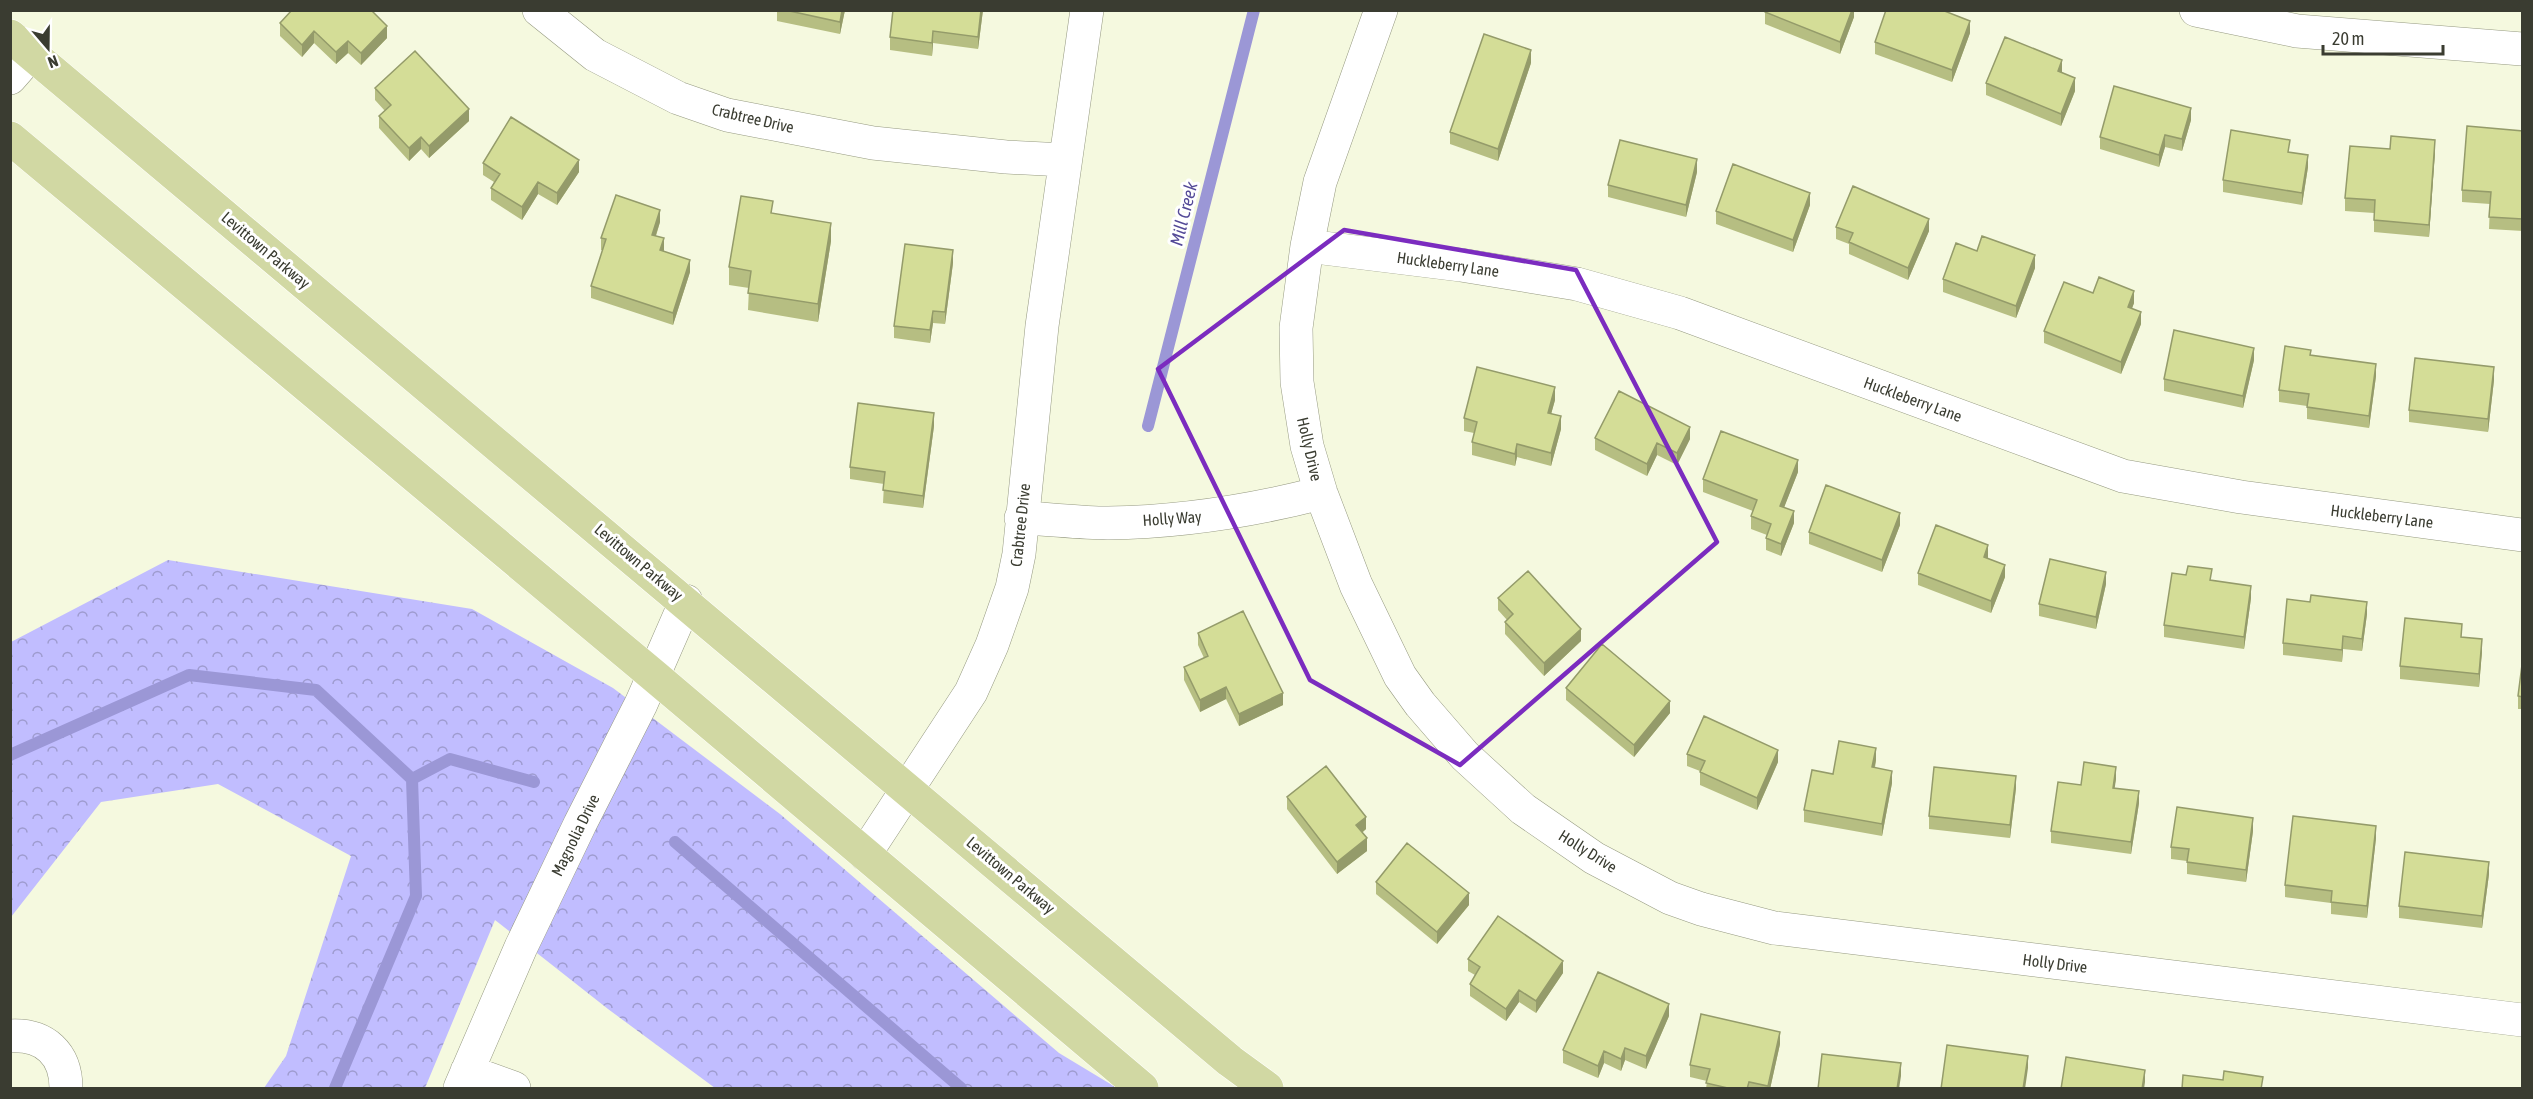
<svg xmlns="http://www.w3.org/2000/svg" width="2533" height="1099" font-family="'Asap Condensed',sans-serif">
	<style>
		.forest { fill: url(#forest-crowns) }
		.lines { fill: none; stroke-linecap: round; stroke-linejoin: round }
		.stream { stroke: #9b97d6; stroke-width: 12 }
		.street-casing { stroke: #969a82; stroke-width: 34 }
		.primary-casing { stroke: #fff; stroke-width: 34 }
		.street { stroke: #fff; stroke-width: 33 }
		.primary { stroke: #d1d8a3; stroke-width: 33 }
		.wall { fill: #b6be82 }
		.shaded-wall { fill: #949b6a }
		.building { fill: #d4dd97; stroke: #949b6a; stroke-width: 1.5 }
		.marked { fill: none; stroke: #7b2cbf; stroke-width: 4.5; stroke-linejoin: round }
		.labels { text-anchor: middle; stroke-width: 6; stroke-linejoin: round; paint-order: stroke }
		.street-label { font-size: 16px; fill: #3a3c31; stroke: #fff }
		.water-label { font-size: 18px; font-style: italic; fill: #544a97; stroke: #fff }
	</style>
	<defs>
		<pattern id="forest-crowns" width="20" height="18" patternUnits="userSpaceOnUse" patternTransform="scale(1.5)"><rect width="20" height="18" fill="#c1bdff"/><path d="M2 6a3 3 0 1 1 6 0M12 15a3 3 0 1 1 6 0" fill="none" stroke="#9e9bcf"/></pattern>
	</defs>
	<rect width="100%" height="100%" fill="#f5f9df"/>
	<!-- forest -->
	<path class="forest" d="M168,560L472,609L613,688L780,814L1059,1053L1117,1088H715L608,1009L495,920L425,1088H264L286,1056L351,856L218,784L101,802L11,917V642Z"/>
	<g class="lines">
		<!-- stream -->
		<path class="stream" d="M1148,426L1254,10
			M10,755L189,675L316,690L412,779L416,896L335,1088
			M412,779L450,759L534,782
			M675,842L961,1088"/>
		<defs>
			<path id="street" d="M539,10L595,55L678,98L727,115L873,143L1006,157L1064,160
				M1381,10L1320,182L1307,246L1296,328L1297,382L1307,446L1321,493L1356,585L1400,676L1420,704L1465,756L1523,809L1594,858L1670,898L1701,909L1774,928L2522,1020
				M2196,10L2297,31L2522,49
				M10,78L31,54
				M1307,246L1461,265L1577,284L1680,313L2123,476L2241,497L2522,535
				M1021,518C1050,519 1079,523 1108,523C1180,522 1251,511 1321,493
				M865,854L971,692L992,645L1012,588L1019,554L1042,326L1087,10
				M10,1036C45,1034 66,1054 66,1088
				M467,1071L514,1088
				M460,1088L521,947L580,824L641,704L686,601"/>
			<path id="primary" d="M10,36L1230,1061L1267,1088
				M10,138L653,675L1142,1088"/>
		</defs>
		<!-- street casing -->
		<use href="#street" class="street-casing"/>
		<!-- primary casing -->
		<use href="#primary" class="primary-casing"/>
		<!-- street -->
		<use href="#street" class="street"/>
		<!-- primary -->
		<use href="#primary" class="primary"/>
	</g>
	<!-- wall -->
	<path class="wall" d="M777,10H845L840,34L777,21Z
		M893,10H983L978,49L933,43L932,56L890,50V37Z
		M1854,10V17L1840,54L1765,24V12Z
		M280,23L387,38L361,65L348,53L336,64L314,43L302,57L280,36Z
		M1970,33L1952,82L1875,54V42Z
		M1531,63L1498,161L1450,144V132Z
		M2062,73L2075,91L2061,126L1986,95V83Z
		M375,88L469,121L429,158L421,149L409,161L379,128V116L385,111L375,100Z
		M2191,120L2182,151L2165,147L2159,167L2100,149V137Z
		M2523,131V231L2489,229L2490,204L2462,202V190Z
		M2290,152L2308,167L2302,205L2223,192V180Z
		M2435,152L2429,237L2374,232V213L2345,211V198Z
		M483,163L579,172L557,205L538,194L522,220L491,200V188L494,182L483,175Z
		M1697,172L1686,217L1608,197V185Z
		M1810,205L1793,252L1716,224V211Z
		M773,214L831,241L818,322L748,310L749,288L729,285V267Z
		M660,222L656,236L664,251L690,272L673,325L591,298V286L603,250H601V238Z
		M1836,227L1929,231L1908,280L1849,254V244L1836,239Z
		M1977,251L2035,268L2016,318L1943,292V279Z
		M953,263L945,324L933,323L930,343L894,338V326Z
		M2093,293L2134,303L2132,308L2141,324L2121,374L2044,343V331Z
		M2311,355L2376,376L2369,428L2307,419V406L2279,402V390Z
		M2254,360L2243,408L2164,391V379Z
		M2494,380L2488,432L2409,422V410Z
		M1555,400L1551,414L1561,429L1551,466L1517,457L1515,466L1472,455V442L1474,433L1464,431V418Z
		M934,426L923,508L883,503L884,484L850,479V467Z
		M1595,438L1690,439L1677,465L1657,455L1647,476L1595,450Z
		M1798,472L1784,507L1794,523L1781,556L1766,550V538L1767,535L1751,529V516L1753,511L1703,492V479Z
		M1900,525L1882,572L1809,544V532Z
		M1988,557V558L2005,577L1991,613L1918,585V573Z
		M2212,580L2251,598L2244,649L2164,637V625Z
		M2106,584L2096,629L2039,616V604Z
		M1498,598L1581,641L1544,676L1505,634V622L1507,620L1498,610Z
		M2310,602L2367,614L2362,651L2343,649L2342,662L2283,655V643Z
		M1198,633L1283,705L1239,726L1226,699L1200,712L1184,680V667L1204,658L1198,645Z
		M2462,637L2482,651L2479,687L2400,679V666Z
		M2523,657V709H2518V696Z
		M1566,688L1670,713L1634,757L1566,700Z
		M1687,754L1778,762L1757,810L1700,785V771L1687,766Z
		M1876,760L1875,768L1892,783L1882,836L1804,822V810L1833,774Z
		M2116,779L2114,788L2139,803L2131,854L2051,843V831L2081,785Z
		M2016,788L2010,838L1929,829V816Z
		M1287,797L1366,829L1362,833L1367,851L1337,874L1287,809Z
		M2253,831L2246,882L2187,874V861L2171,859V847Z
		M2376,838L2367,918L2331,914V903L2285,897V885Z
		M2489,874L2482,928L2399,918V906Z
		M1376,882L1469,905L1437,944L1376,894Z
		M1468,959L1563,973L1536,1013L1519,1002L1506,1021L1470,996V984L1475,975L1468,971Z
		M1669,1016L1646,1069L1625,1060L1621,1071L1604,1063L1598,1078L1563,1063V1050Z
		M1780,1044L1770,1089H1706L1707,1081L1690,1077V1065Z"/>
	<!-- shaded-wall -->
	<path class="shaded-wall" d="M842,10H845L840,34V22Z
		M981,10H983L978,49V37Z
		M1852,10H1854V17L1840,54V42Z
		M1970,21V33L1952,82V70Z
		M387,26V38L361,65V53Z
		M314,31V43L302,57V45Z
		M933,31V43L932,56V43Z
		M348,41V53L336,64V52Z
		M1531,50V63L1498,161V149Z
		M2062,60V72L2058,83V71Z
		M2075,78V91L2061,126V114Z
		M2191,108V120L2182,151V139Z
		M469,109V121L429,158V146Z
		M2165,135V147L2159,167V155Z
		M421,137V149L409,161V148Z
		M2435,140V152L2429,237V225Z
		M2308,155V167L2302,205V193Z
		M1697,159V172L1686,217V205Z
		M579,160V172L557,205V193Z
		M538,182V194L522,220V207Z
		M1810,193V205L1793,252V240Z
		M660,210V222L652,247V235Z
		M1929,219V231L1908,280V268Z
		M831,223V241L818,322V304Z
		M664,238V250L660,262V250Z
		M953,250V263L945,324V312Z
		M2035,255V268L2016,318V306Z
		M690,260V272L673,325V313Z
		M2134,291V303L2128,319V307Z
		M933,311V323L930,343V330Z
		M2141,312V324L2121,374V362Z
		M2254,348V360L2243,408V396Z
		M2376,364V376L2369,428V416Z
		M2494,367V380L2488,432V419Z
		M1555,387V400L1548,425V413Z
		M934,413V426L923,508V496Z
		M1561,416V429L1551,466V453Z
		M1690,427V439L1677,465V453Z
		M1657,443V455L1647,476V464Z
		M1517,444V457L1515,466V454Z
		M1798,460V472L1780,518V506Z
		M1794,511V523L1781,556V544Z
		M1900,513V525L1882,572V560Z
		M1988,545V557L1984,569V557Z
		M2005,565V577L1991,613V601Z
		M2106,572V584L2096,629V617Z
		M2251,586V598L2244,649V637Z
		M2367,602V614L2362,651V639Z
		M1581,629V641L1544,676V663Z
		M2343,636V649L2342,662V650Z
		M2482,639V651L2479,687V674Z
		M1226,687V699L1200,712V700Z
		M1283,693V705L1239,726V714Z
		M1670,701V713L1634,757V745Z
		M1876,748V760L1872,779V767Z
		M1778,750V762L1757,810V798Z
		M2116,767V779L2113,800V788Z
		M1892,771V783L1882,836V824Z
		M2016,776V788L2010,838V825Z
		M2139,791V803L2131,854V842Z
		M1366,817V829L1356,837V825Z
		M2253,818V831L2246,882V870Z
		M2376,826V838L2367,918V906Z
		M1367,838V851L1337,874V862Z
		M2489,862V874L2482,928V916Z
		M1469,893V905L1437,944V932Z
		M1563,961V973L1536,1013V1001Z
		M1519,990V1002L1506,1021V1009Z
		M1669,1004V1016L1646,1069V1056Z
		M1780,1032V1044L1770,1089H1768Z
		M1625,1048V1060L1621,1071V1059Z
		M1604,1051V1063L1598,1078V1066Z
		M2028,1056V1068L2025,1089H2023Z
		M1901,1063V1076L1899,1089H1897Z
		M2145,1070V1082L2144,1089H2142Z"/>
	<!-- building -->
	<path class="building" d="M292,10H371L387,26L361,53L348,41L336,52L314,31L302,45L280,23Z
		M785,10H842L840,22Z
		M893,10H981L978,37L933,31L932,43L890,37Z
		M1765,10H1852L1840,42L1765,12Z
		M1886,10H1942L1970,21L1952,70L1875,42Z
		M1484,34L1531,50L1498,149L1450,132Z
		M2005,37L2062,60L2058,71L2075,78L2061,114L1986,83Z
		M415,51L469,109L429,146L421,137L409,148L379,116L391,105L375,88Z
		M2114,86L2191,108L2182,139L2165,135L2159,155L2100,137Z
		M511,117L579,160L557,193L538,182L522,207L491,188L500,174L483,163Z
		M2467,126L2523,131V219L2489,217L2491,192L2462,190Z
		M2231,130L2290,140L2288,152L2308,155L2302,193L2223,180Z
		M2391,136L2435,140L2429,225L2374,220L2375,200L2345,198L2350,146L2390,149Z
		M1620,140L1697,159L1686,205L1608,185Z
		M1733,164L1810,193L1793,240L1716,211Z
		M1853,186L1929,219L1908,268L1849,242L1853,233L1836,227Z
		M616,195L660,210L652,235L664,238L660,250L690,260L673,313L591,286L606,239L601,238Z
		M741,196L773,201L771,213L831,223L818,304L748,293L751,271L729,267Z
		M1982,236L2035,255L2016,306L1943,279L1956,243L1977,251Z
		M905,244L953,250L945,312L933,311L930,330L894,326Z
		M2099,277L2134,291L2128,307L2141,312L2121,362L2044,331L2064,282L2093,293Z
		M2174,330L2254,348L2243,396L2164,379Z
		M2285,346L2311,350L2310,355L2376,364L2369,416L2307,407L2309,394L2279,390Z
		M2415,358L2494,367L2488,419L2409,410Z
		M1477,367L1555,387L1548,413L1561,416L1551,453L1517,444L1515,454L1472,442L1477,422L1464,418Z
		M1619,391L1690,427L1677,453L1657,443L1647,464L1595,438Z
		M858,403L934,413L923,496L883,490L885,472L850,467Z
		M1721,431L1798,460L1780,506L1794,511L1781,544L1766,538L1771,524L1751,516L1757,500L1703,479Z
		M1826,485L1900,513L1882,560L1809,532Z
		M1936,525L1988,545L1984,557L2005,565L1991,601L1918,573Z
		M2050,559L2106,572L2096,617L2039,604Z
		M2188,566L2212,569L2210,580L2251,586L2244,637L2164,625L2172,573L2186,575Z
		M1528,571L1581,629L1544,663L1505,622L1513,614L1498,598Z
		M2311,595L2367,602L2362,639L2343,636L2342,650L2283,643L2287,599L2310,602Z
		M1243,611L1283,693L1239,714L1226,687L1200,700L1184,667L1208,656L1198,633Z
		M2405,618L2462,624L2461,637L2482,639L2479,674L2400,666Z
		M1602,644L1670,701L1634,745L1566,688Z
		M2523,657V697L2518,696Z
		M1704,716L1778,750L1757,798L1700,772L1705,761L1687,754Z
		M1839,741L1876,748L1872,767L1892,771L1882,824L1804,810L1812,770L1833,774Z
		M2084,762L2116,767L2113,788L2139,791L2131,842L2051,831L2058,782L2081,785Z
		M1326,766L1366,817L1356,825L1367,838L1337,862L1287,797Z
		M1934,767L2016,776L2010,825L1929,816Z
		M2177,807L2253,818L2246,870L2187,862L2189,849L2171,847Z
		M2293,816L2376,826L2367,906L2331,902L2332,891L2285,885Z
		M1407,843L1469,893L1437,932L1376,882Z
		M2405,852L2489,862L2482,916L2399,906Z
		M1498,916L1563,961L1536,1001L1519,990L1506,1009L1470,984L1480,967L1468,959Z
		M1598,972L1669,1004L1646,1056L1625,1048L1621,1059L1604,1051L1598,1066L1563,1050Z
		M1701,1014L1780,1032L1768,1086L1749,1082L1747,1089H1732L1706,1083L1710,1069L1690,1065Z
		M1947,1045L2028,1056L2023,1089H1941Z
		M1822,1054L1901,1063L1897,1089H1818Z
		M2066,1057L2145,1070L2142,1089H2061Z
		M2224,1071L2263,1077L2261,1089H2182L2183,1075L2223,1080Z"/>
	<!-- marked area -->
	<path class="marked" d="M1344,230L1576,270L1717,542L1460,765L1310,680L1158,369Z"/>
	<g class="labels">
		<!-- street labels -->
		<g class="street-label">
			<text transform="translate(753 118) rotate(13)" y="6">Crabtree Drive</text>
			<text transform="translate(266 250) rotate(40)" y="6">Levittown Parkway</text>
			<text transform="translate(1448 264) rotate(8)" y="6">Huckleberry Lane</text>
			<text transform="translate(1913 399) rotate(20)" y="6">Huckleberry Lane</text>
			<text transform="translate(1310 449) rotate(77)" y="6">Holly Drive</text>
			<text transform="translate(2382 516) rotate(7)" y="6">Huckleberry Lane</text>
			<text transform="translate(1172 518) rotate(-4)" y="6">Holly Way</text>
			<text transform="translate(1020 525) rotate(-84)" y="6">Crabtree Drive</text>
			<text transform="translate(639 562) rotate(40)" y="6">Levittown Parkway</text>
			<text transform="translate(575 835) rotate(-64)" y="6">Magnolia Drive</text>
			<text transform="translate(1588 851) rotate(32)" y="6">Holly Drive</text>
			<text transform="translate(1011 875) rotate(40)" y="6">Levittown Parkway</text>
			<text transform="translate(2055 963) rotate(7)" y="6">Holly Drive</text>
		</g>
		<!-- water labels -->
		<g class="water-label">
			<text transform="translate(1184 214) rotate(-76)" y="6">Mill Creek</text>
		</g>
	</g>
	<!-- border -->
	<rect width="2533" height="1099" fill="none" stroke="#3a3c31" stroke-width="24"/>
	<!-- north arrow -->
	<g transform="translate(48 48) rotate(160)" stroke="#ffffff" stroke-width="4.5" paint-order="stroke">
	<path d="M0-4.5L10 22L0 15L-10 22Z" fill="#3a3c31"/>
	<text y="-9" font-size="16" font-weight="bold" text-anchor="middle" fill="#3a3c31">N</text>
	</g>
	<!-- scale -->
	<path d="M2323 45v9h120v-9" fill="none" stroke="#3a3c31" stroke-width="3"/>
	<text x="2332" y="45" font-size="18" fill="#3a3c31" stroke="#ffffff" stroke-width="4.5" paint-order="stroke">20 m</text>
</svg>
